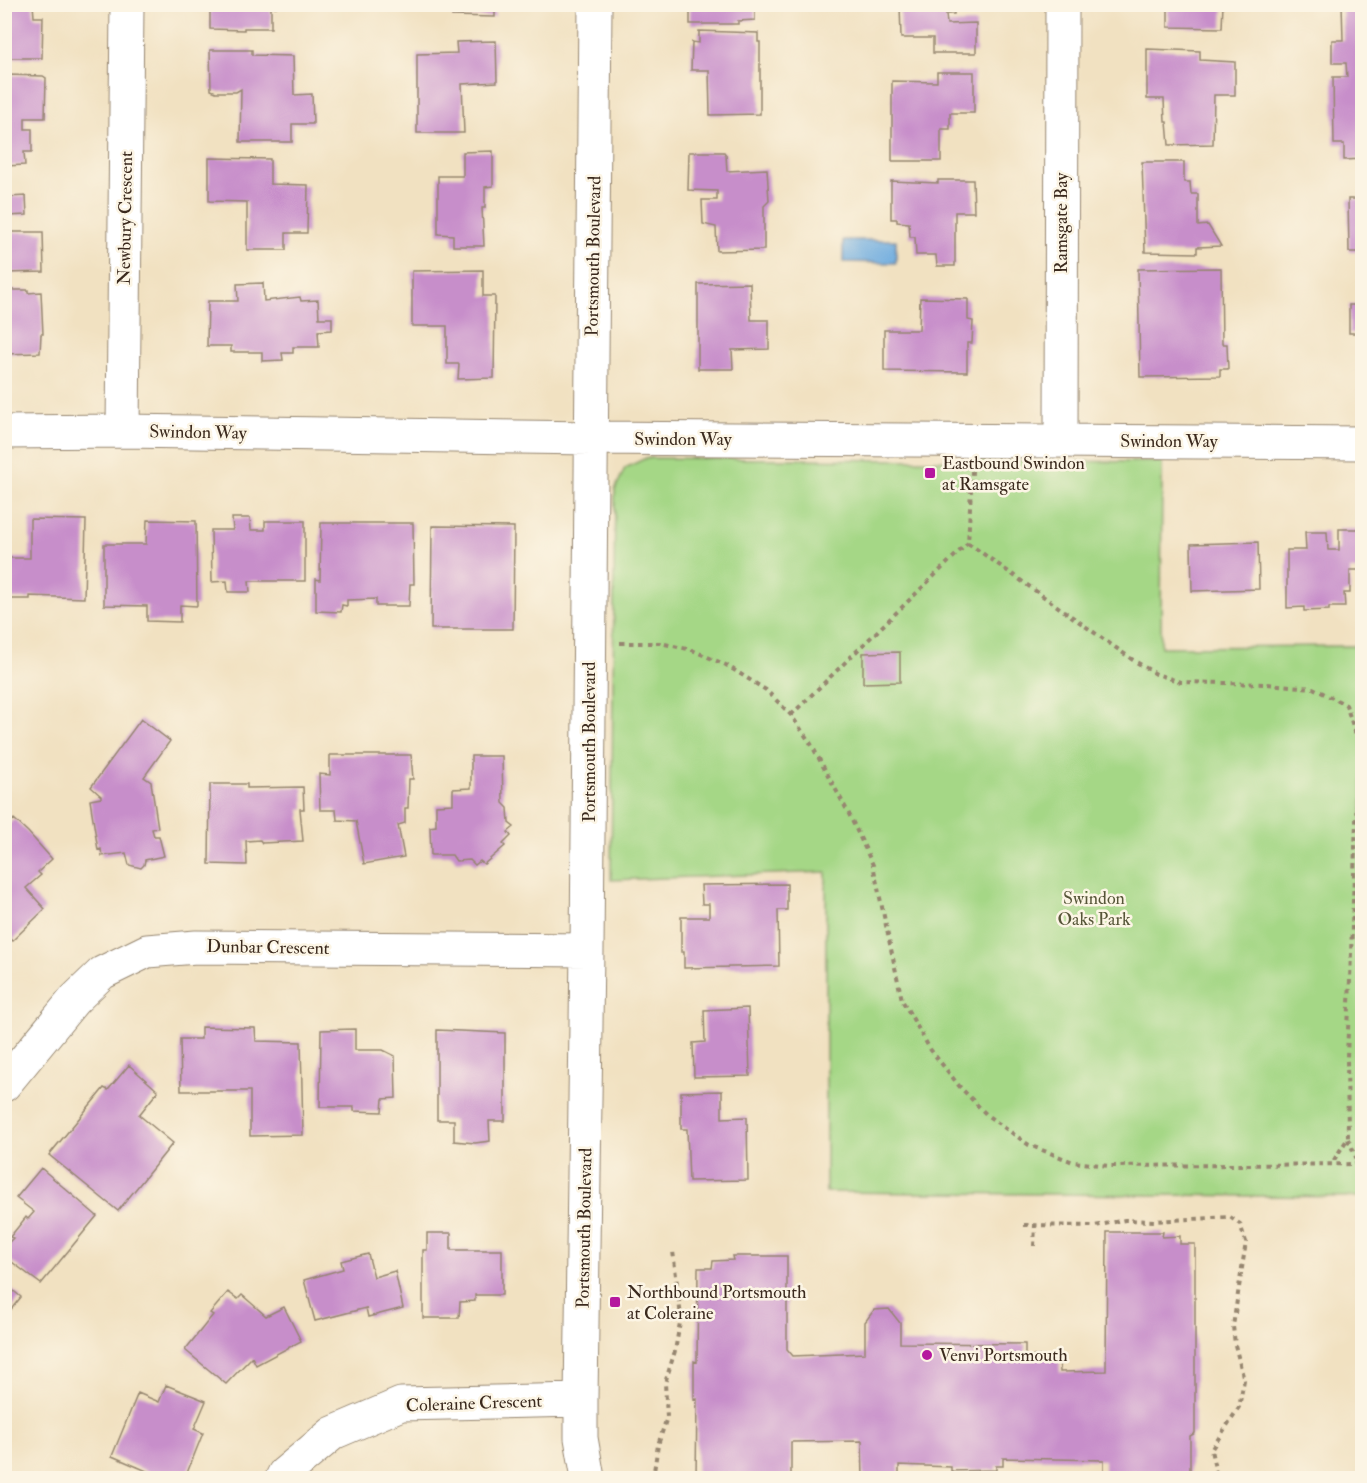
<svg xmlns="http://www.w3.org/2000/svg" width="1367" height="1483" font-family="'IM FELL Double Pica',serif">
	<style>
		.green { fill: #a5d786; stroke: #708052; stroke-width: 1.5 }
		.water { fill: #6dabdf; stroke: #546a7e; stroke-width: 1.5 }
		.building { fill: #c78eca }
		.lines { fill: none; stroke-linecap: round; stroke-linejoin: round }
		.minor-casing { stroke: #968670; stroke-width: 35 }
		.path { stroke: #968670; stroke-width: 4; stroke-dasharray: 4.5 4.5; stroke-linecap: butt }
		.minor { stroke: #fff; stroke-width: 33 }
		.poi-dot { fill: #b5179e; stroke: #fcf5e5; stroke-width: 2 }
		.labels { text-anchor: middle; stroke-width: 5; stroke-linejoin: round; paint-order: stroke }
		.street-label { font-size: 18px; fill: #3b2a1e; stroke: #fcf5e5 }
		.poi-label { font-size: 18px; fill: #3b2a1e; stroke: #fcf5e5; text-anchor: start }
		.park-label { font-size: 18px; fill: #565538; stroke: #fcf5e5 }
	</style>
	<rect width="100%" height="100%" fill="#fcf5e5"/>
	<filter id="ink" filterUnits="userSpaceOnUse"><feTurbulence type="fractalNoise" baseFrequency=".0167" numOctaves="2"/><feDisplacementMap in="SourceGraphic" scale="12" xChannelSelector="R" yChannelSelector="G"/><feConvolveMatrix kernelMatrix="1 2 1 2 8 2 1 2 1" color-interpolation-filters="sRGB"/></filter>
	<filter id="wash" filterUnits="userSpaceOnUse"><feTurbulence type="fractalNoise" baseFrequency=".008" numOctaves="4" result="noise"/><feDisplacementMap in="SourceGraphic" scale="24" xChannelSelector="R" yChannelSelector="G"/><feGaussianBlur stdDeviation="1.35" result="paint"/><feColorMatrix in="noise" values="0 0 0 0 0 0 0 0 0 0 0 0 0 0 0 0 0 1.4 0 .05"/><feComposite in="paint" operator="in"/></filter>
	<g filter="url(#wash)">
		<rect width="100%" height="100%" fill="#f1e1c1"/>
		<!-- green -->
		<path class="green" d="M646,458L1162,462L1161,647L1362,646V1197L826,1192V872L611,880L615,490L625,468Z"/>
		<!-- water -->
		<path class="water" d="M843,240H896V263L843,262Z"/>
		<g id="blocks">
			<!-- building -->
			<path class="building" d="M4,4H33L34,17H43L42,58H4Z
				M210,4H281V7H271V28H244V30L210,29Z
				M452,4H495V17L452,16Z
				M690,4H755V20L738,21V24H690Z
				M900,4H954V14H946L947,24L976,23V53H933V38H901Z
				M1168,4H1223L1222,28L1168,27Z
				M1342,4H1362V159L1344,160V144H1334L1333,77H1347L1346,63H1332V40H1343Z
				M699,31L758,33V42H760V114L710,115L709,70H691L692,42L699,43Z
				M496,41L497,82L462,84L464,133H417V54L457,53L456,42Z
				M1147,49L1200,51V60L1235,62V95H1214L1213,144L1169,145L1167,122H1165L1164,99H1147Z
				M210,50H252V55L293,56L294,95L312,94L313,124H292V142H240L241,89L236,92H216L211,90Z
				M937,72H974V113H950V129H941V161H892V81L937,82Z
				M7,75L43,76L46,78L45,118H25V129H32V152H24L25,165L4,166V80H7Z
				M493,151V186L485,187V208H482L484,246H453V235L438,234V176H463V152Z
				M689,152H724L726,155L727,171L767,169L769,201L764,206V250L717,251L716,227L703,224L702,200H717V191L688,190Z
				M209,158L270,159V184L308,185L307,233H286V250H247V202L209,201Z
				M1142,162H1184V182H1190L1191,194H1198V226L1208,225L1221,246L1197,247V253L1145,252Z
				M938,180H973L974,212H955V266H937L936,255H916L915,237H910L909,223L897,222V219H891V181L938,183Z
				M4,181H7L8,197L26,196L27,215L7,216L8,232H43L44,272L5,273Z
				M1348,199H1362V252H1349Z
				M1221,268L1222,344H1227L1228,369H1220V376L1140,377L1138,269Z
				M483,270V296H495L494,378L458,379L459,364H447V326H412V271Z
				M263,283L264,301L300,297L301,301L318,300L319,318H332V330L318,331L319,347H293V353H282L283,360L262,361V352H231V346H207L208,301H238L237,284Z
				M750,283L751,320H769V349L732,350L733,369H698V284Z
				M10,290H28V293L41,292L43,334H41L40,353L4,354V292H9Z
				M920,298L968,299V320L973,321L972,343H967V372L884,371V330H919Z
				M1349,305H1362V333H1349Z
				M232,518H250L251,530H265V521H305V581H249L250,592H228L227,581L212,582L211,530H233Z
				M30,519L86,520L84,598L30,596V599H4V558H30Z
				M147,520L196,521L197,606L180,605V622L147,621V606L104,605V544H146Z
				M321,523H413L414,584H410L409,606H376V599L347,600V606L342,605L341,612L316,611V579L320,580Z
				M432,526L514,527L513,629H431Z
				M1339,529H1362V570H1350V593H1344L1345,607H1329V610L1304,611V607L1287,608V550H1306L1305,532H1327L1328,550H1339Z
				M1258,542L1259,589L1192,591L1191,544Z
				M900,652V682L863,683V653Z
				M141,719L170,741L144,777L151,782L158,828L152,829L154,836H159L164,856L145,860L144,865L141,868L129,865L126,853L102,856L101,849L98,850L90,800L101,798V796L91,787Z
				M330,755H411L413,779H409L408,808H405V823L398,825L404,857L364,864L356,821L337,820L336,810H320L319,774L330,775Z
				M471,756H502L503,803L508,808L509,823L514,827L508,832L511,836L503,844L505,846L484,864L480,861L475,865L470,860L456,861L452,855H431L430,827L436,826V805L453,804V789L471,788Z
				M210,784H247V788L303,787L304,809H300L303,841L262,843L260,840L246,841L247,865L209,864Z
				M14,819L28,832L52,859L38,872L41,875L26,888L45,909L12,941L4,933V829Z
				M787,884V910H778L779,966L684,968V952H681V917H709V904H702L701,885Z
				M748,1008L750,1076L694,1077L693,1043L705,1042L704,1010Z
				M201,1027L255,1028L256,1041L301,1042L303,1135L250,1136V1091H181L180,1039H201Z
				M355,1029V1050H383L395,1056L396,1098L383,1099L382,1112L354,1111V1107H320L321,1030Z
				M437,1030L505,1033V1121H489L490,1141L475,1143L454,1141V1120H437Z
				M129,1065L158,1091L139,1115L173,1143L118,1211L49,1155L104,1088L108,1090Z
				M722,1091V1118L747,1117L748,1180L689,1181L687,1129H681V1092Z
				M41,1168L97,1216L41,1284L4,1256V1247L13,1238L10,1237L26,1217L28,1219L34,1212L16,1198Z
				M1107,1232H1163L1162,1237L1180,1236V1244H1195V1433L1190,1436V1478H1104V1460L1003,1458V1466H996V1470L951,1471V1467L899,1465V1478H863L862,1441L791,1442V1478H696L697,1399L694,1400V1361L697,1362L698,1268H712L713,1261L733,1260L732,1256H787V1349L793,1356L865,1353V1322L874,1310L889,1309L900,1323V1343L1025,1344V1356H1059L1060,1372L1106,1371Z
				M427,1233H451V1250H502V1295H475V1301L460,1302L459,1318H423V1250H427Z
				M368,1254L374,1277L395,1271L403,1308L368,1317L366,1308L315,1321L304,1280L343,1269L341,1261Z
				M4,1283L21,1297L4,1318Z
				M228,1292L238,1299L242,1295L266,1316L284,1307L301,1341L256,1365L252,1357L226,1384L185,1350L213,1315L210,1313Z
				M166,1385L206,1401L194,1429L203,1433L185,1478H163L112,1456L138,1393L159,1402Z"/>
		</g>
	</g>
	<g filter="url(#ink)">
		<use href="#blocks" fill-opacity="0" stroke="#968670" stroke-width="1.5"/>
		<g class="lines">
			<defs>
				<path id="minor" d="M123,431L127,4
					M4,432L123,431L591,438L1362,443
					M1061,441L1062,4
					M4,1085L74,1000L102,973L147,951L196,947L587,950
					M282,1478L284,1474L333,1433L401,1404L581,1400
					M588,1478L581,1438V1400L587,950L595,4"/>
			</defs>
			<!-- minor casing -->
			<use href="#minor" class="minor-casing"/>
			<!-- path -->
			<path class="path" d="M968,543L1133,660L1156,674L1181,682L1267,684L1313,688L1346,705L1359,744L1347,1057L1348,1138L1332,1163
				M620,643H660L692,650L726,665L766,690L791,715L811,744L848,812L873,865L902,1000L930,1049L960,1087L988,1116L1029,1145L1073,1162L1109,1166L1362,1164
				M791,715L968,543L972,471
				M1348,1139L1359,1164
				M1024,1225L1095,1226L1125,1220L1154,1221L1230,1217L1240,1224L1246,1242L1233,1326L1235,1345L1244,1380L1239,1407L1211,1450L1217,1478
				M1034,1246L1035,1225
				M908,1476L914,1478
				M653,1478L658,1445L667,1417L665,1383L675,1351L681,1317L673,1251"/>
			<!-- minor -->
			<use href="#minor" class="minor"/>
		</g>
	</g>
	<!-- markers -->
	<g class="poi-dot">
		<rect x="924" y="467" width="12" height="12" rx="3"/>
		<rect x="609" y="1296" width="12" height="12" rx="3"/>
		<circle cx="927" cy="1355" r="6"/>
	</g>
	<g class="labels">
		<!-- street labels -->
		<g class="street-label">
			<text transform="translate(125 218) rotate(-89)" y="6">Newbury Crescent</text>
			<text transform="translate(1061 223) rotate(-90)" y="6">Ramsgate Bay</text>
			<text transform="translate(593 256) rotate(-89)" y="6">Portsmouth Boulevard</text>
			<text transform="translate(198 432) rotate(1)" y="6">Swindon Way</text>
			<text x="683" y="445">Swindon Way</text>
			<text x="1169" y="447">Swindon Way</text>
			<text transform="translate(589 742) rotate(-90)" y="6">Portsmouth Boulevard</text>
			<text transform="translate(268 947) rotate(1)" y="6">Dunbar Crescent</text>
			<text transform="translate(584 1228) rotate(-89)" y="6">Portsmouth Boulevard</text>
			<text transform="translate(474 1403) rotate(-2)" y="6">Coleraine Crescent</text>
		</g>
		<!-- poi labels -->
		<g class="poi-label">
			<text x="942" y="469">Eastbound Swindon<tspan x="942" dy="21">at Ramsgate</tspan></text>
			<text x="627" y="1298">Northbound Portsmouth<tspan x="627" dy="21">at Coleraine</tspan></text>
			<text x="939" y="1361">Venvi Portsmouth</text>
		</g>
		<!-- park labels -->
		<g class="park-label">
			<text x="1094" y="904">Swindon<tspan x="1094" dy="21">Oaks Park</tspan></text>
		</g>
	</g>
	<!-- margin -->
	<rect width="1367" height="1483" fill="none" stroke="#fcf5e5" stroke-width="24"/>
</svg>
